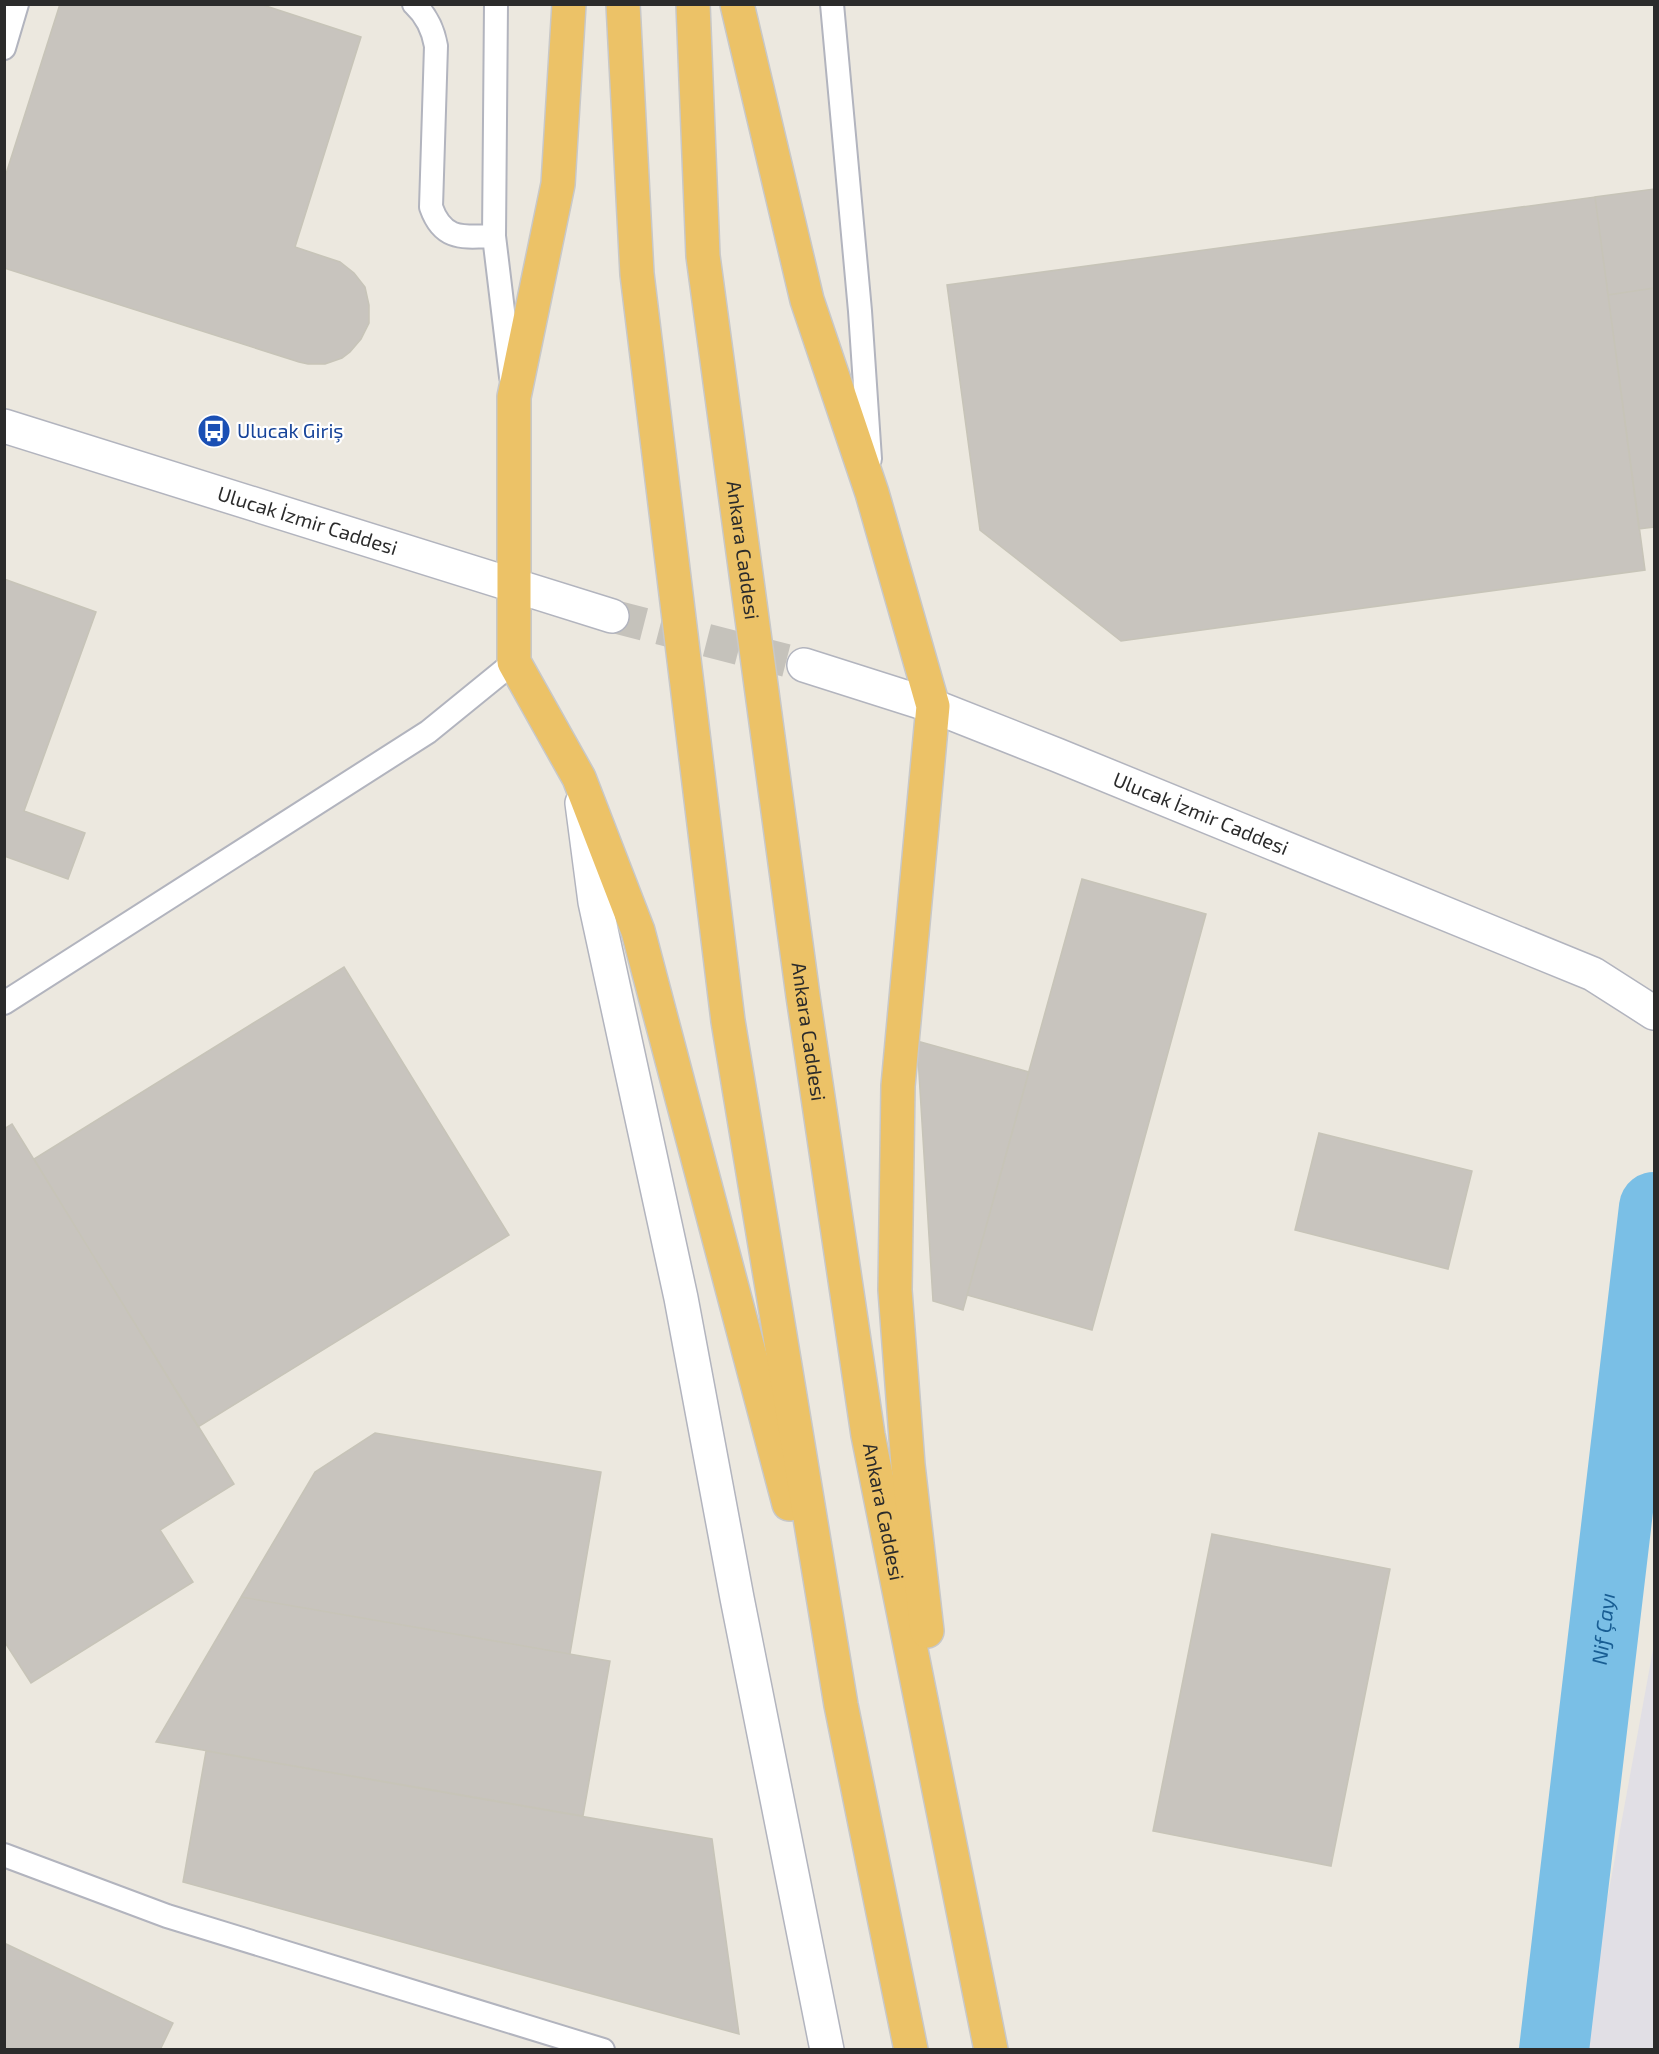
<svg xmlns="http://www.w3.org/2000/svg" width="1659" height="2054" font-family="'Exo 2',sans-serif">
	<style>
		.industrial { fill: #e1dfe5 }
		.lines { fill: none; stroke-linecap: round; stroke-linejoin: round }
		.river { stroke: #7abfe6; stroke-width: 70 }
		.building { fill: #c8c4be; stroke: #c7c4b8; stroke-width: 1.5 }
		.tertiary-tunnel { stroke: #c5c2bb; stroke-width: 33; stroke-dasharray: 33 16; stroke-linecap: butt }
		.service-casing { stroke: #b2b4be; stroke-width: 26 }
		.minor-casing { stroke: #b2b4be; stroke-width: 36 }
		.tertiary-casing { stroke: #b2b4be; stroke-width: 36 }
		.trunk-casing { stroke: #c8c8c8; stroke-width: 36 }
		.service { stroke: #fff; stroke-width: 22 }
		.minor { stroke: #fff; stroke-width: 33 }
		.tertiary { stroke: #fff; stroke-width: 33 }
		.trunk { stroke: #ecc267; stroke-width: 33 }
		.labels { text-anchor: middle; stroke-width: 4.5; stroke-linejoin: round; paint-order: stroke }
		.transit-label { font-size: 20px; fill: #164399; stroke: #fff; text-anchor: start }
		.street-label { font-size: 20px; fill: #2b2b2b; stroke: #fff }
		.water-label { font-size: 21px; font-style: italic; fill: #185d93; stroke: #fff }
	</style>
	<rect width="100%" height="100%" fill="#ece8df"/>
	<!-- industrial -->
	<path class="industrial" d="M1654,1644V2049H1580Z"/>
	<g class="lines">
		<!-- river -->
		<path class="river" id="s1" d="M1554,2050L1654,1207"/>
	</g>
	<!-- building -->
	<path class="building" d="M60,4H260L361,37L295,247L340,262L354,273L365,287L369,305V323L361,339L350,352L342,358L325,364H308L299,362L4,268V180Z
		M1654,189V288L1608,295L1595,197Z
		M1595,197L1645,570L1121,641L980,530L947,285Z
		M1654,288V527L1639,529L1608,295Z
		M4,579L96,612L24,811L85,833L68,879L4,856Z
		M1082,879L1206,914L1092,1330L967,1295Z
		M344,967L509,1235L198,1427L34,1159Z
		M917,1041L1029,1072L963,1310L933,1301Z
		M12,1124L234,1484L160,1530L193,1582L31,1683L4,1641V1129Z
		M1319,1133L1472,1171L1448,1269L1295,1230Z
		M375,1433L601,1472L570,1654L241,1597L315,1472Z
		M1212,1534L1390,1569L1331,1866L1153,1831Z
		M241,1597L610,1661L583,1816L156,1742Z
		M206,1751L712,1839L739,2034L183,1882Z
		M4,1943L173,2023L160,2050H4Z"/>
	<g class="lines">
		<!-- tertiary-tunnel -->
		<path class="tertiary-tunnel" d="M612,616L804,665"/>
		<defs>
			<path id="service" d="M414,4C427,16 433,29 436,46L431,207C443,241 463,237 494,236
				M496,4L494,236L511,377
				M832,4L860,311L870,459
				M4,48L17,4
				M4,1003L428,732L514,662
				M4,1855L167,1916L603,2050"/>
			<path id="minor" d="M582,803L595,902L681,1298L737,1598L827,2050"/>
			<g id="tertiary">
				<path id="s2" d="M4,426L612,616"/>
				<path id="s3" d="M804,665L933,706L1057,755L1593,974L1654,1013"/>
			</g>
			<g id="trunk">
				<path d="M569,4L558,184L514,397V662L579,778L638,931L789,1504"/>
				<path d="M623,4L637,274L728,1021L841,1705L911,2050"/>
				<path id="s4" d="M693,4L703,256L803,996L868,1435L991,2050"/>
				<path d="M737,4L807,300L872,493L933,706L898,1086L895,1290L908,1465L927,1631"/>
			</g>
		</defs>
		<!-- service casing -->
		<use href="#service" class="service-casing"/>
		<!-- minor casing -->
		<use href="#minor" class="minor-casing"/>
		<!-- tertiary casing -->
		<use href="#tertiary" class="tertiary-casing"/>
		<!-- trunk casing -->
		<use href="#trunk" class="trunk-casing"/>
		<!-- service -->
		<use href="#service" class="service"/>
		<!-- minor -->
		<use href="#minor" class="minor"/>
		<!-- tertiary -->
		<use href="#tertiary" class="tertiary"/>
		<!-- trunk -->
		<use href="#trunk" class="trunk"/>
	</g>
	<!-- icons -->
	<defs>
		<symbol id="bus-disc" viewBox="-11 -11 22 22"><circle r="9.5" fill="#1a4fb4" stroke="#fff"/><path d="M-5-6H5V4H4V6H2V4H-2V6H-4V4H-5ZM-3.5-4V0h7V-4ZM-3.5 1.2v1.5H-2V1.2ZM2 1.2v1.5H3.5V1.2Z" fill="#fff"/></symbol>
	</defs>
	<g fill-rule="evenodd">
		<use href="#bus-disc" x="195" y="412" width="38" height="38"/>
	</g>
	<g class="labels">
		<!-- transit labels -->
		<g class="transit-label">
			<text x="237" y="438">Ulucak Giriş</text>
		</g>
		<!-- street labels -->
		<g class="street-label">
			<text dy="7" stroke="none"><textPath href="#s2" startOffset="318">Ulucak İzmir Caddesi</textPath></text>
			<text dy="7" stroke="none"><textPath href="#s4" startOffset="549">Ankara Caddesi</textPath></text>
			<text dy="7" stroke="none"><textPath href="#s3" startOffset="424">Ulucak İzmir Caddesi</textPath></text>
			<text dy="7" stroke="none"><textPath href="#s4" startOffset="1035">Ankara Caddesi</textPath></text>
			<text dy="7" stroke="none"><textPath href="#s4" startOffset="1521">Ankara Caddesi</textPath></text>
		</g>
		<!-- water labels -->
		<g class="water-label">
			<text dy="7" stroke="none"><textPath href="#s1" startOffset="424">Nif Çayı</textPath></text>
		</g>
	</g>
	<!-- border -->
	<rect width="1659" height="2054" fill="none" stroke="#2b2b2b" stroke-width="12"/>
</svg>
